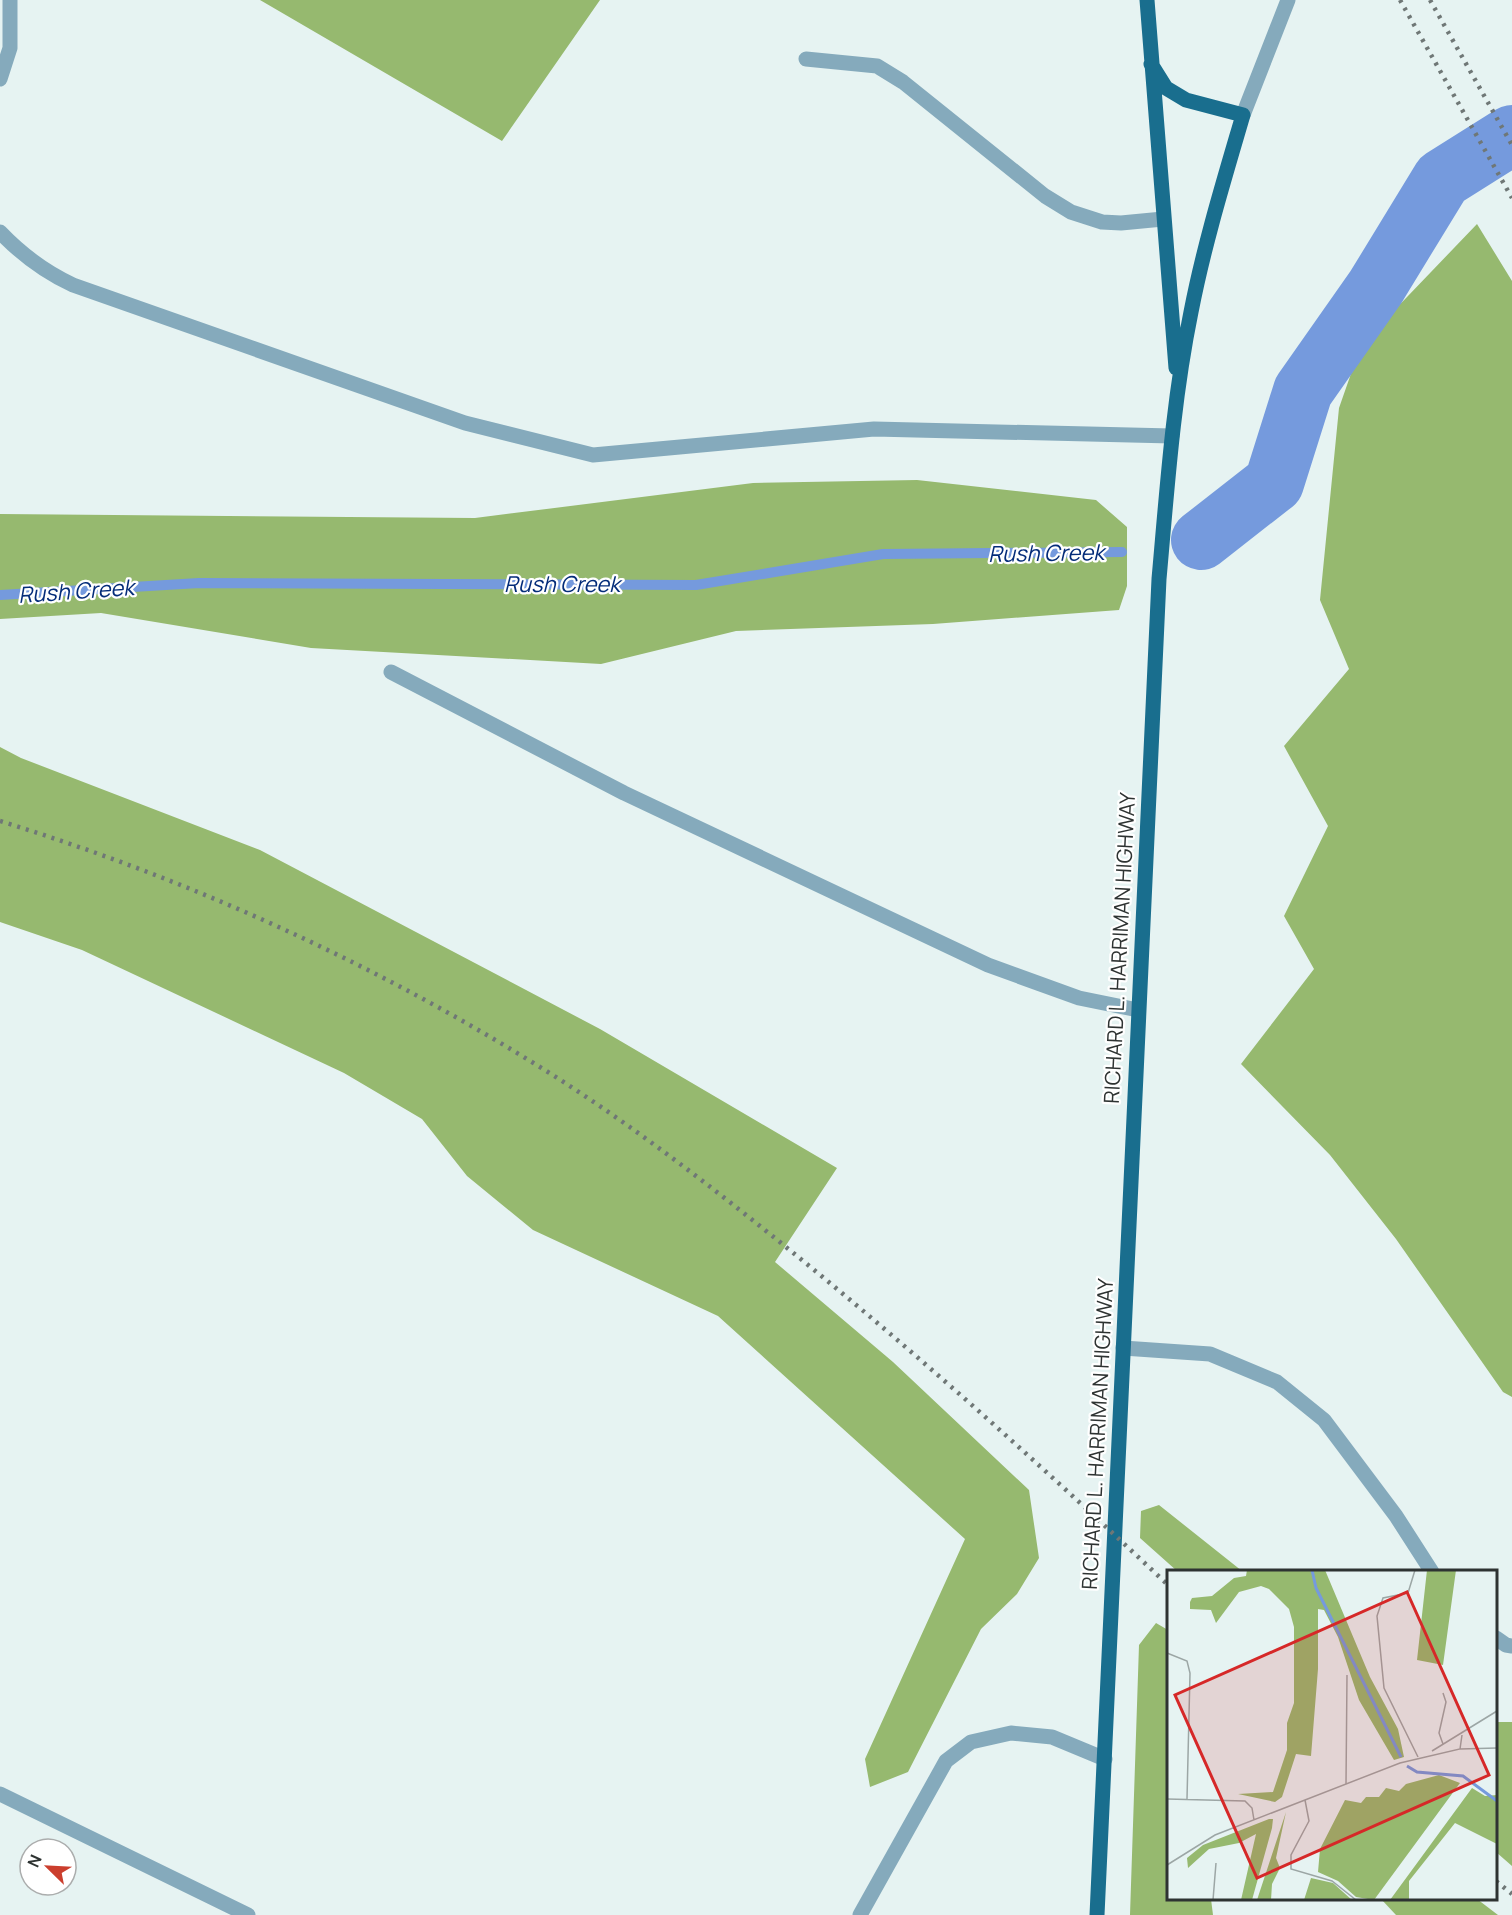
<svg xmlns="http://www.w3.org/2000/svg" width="1512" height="1915" font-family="Manrope,sans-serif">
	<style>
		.forest { fill: #96b96f }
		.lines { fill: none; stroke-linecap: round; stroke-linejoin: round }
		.stream { stroke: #759add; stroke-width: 10 }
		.river { stroke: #759add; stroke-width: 60 }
		.minor { stroke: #85aabc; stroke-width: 15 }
		.major { stroke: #196e8e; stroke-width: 15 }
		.rail { stroke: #6f7776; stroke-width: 4.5; stroke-dasharray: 3 6; stroke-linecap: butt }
		.labels { text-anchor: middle; stroke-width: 4.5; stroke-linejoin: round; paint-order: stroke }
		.street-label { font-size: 21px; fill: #2e3332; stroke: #fff }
		.water-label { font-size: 22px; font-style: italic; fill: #042c79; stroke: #fff }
		.inset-river { fill: none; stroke: #759add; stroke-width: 3 }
		.inset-road { fill: none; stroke: #9ca6a5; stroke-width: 1.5 }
		.view { fill: #d62828; fill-opacity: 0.15; stroke: #d62828; stroke-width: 3 }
		.inset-edge { fill: none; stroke: #2e3332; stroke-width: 3 }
	</style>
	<rect width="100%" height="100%" fill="#e6f3f2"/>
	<!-- forest -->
	<path class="forest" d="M260,0H600L502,141Z
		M1477,224L1512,281V1397L1503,1392L1396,1239L1330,1155L1241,1064L1314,969L1284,916L1328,826L1284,746L1349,669L1320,600L1339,408L1361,345Z
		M917,480L1096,500L1127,527V586L1119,610L933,624L736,631L601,664L311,648L101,613L0,619V514L475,518L753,483Z
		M0,747L21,758L260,850L600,1029L837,1168L775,1262L893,1362L1029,1490L1039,1558L1017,1594L981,1629L908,1772L870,1787L865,1759L965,1539L718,1316L533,1230L467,1176L422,1119L344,1073L82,950L0,922Z
		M1159,1505L1242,1571H1177L1140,1538L1141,1511Z
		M1156,1623L1168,1630V1898L1211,1899L1213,1915H1130L1139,1645Z
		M1496,1722H1512V1866L1496,1852Z
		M1381,1899H1477L1498,1915H1396Z"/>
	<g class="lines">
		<!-- stream -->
		<path class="stream" d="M0,595L199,583L696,585L883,554L1122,552"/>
		<!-- river -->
		<path class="river" d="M1201,540L1274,483L1303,391L1376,287L1442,179L1512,135"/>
		<!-- minor -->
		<path class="minor" d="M806,59L877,66L903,82L1045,196L1071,212L1102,222L1121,223L1163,219
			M0,79L10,48V0
			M1243,115L1288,0
			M0,232C21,254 45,272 73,285L465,423L593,455L874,429L1172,436
			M391,672L624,793L988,965L1079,998L1138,1010
			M1123,1348L1210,1354L1277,1382L1324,1420L1396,1516L1432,1572
			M1496,1638L1506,1645L1512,1646
			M0,1794L248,1915
			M860,1915L946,1761L971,1742L1011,1733L1052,1737L1105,1759"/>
		<!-- major -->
		<path class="major" d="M1147,0L1176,368
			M1097,1915L1159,579C1167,490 1173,400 1191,312C1204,245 1224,180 1243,115L1186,100L1166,88L1151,64"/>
		<!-- rail -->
		<path class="rail" d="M1400,0L1512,198
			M1430,0L1512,145
			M0,821C184,878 358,956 522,1056C615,1112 702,1179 786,1247C918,1354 1044,1468 1168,1585
			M1496,1881L1512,1894"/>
	</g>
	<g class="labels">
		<!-- street labels -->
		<g class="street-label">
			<text transform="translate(1120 948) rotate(-87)" y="7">RICHARD L. HARRIMAN HIGHWAY</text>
			<text transform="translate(1098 1434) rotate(-87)" y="7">RICHARD L. HARRIMAN HIGHWAY</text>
		</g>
		<!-- water labels -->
		<g class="water-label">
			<text transform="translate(1046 553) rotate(-1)" y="8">Rush Creek</text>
			<text x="562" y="592">Rush Creek</text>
			<text transform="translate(76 591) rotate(-4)" y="8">Rush Creek</text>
		</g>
	</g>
	<!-- overview -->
	<g transform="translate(1167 1570)">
		<rect width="330" height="330" fill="#e6f3f2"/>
		<path d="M80,0H158L203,107L231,159L237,187L227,190L192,130L171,67L157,40L151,39V99L144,186L129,184L115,227L108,232L71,224L106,222L120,180V153L127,133V57L122,39L102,19L94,16L72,22L49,53L44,40L23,39V32L25,28L45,26L67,8L79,6ZM260,0H289L276,95L250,90ZM272,205L293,213L207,330L189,327L171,311L151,302L153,279L178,230L194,233L199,227H212L219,218L232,221L239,214ZM305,218L318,226L330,225V274L288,253L242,311V330H223ZM119,242L109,288L113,298L105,314L104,330H90ZM102,249H106L105,258L85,330H74L89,264L72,273L42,279L21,298L20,288L36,275ZM144,308L166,313L185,330H137Z" fill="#96b96f"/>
		<path class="inset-river" d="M145,0L149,18L234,187M240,196L250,202L296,206L330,231"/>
		<path class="inset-road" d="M248,0L241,23L216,28L210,46L217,118L251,187M0,83L20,91L23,103L20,229M276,174L272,163L279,132L276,123M293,179L330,178M265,181L330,141M179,214L180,105M0,229L78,231L85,238L87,250M138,230L142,251L124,285V299L165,311L189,330M0,295L48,265L233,193L293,179L295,165M46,330L49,293"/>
		<path class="view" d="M240,22L322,205L90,308L8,125Z"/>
		<rect width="330" height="330" class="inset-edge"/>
	</g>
	<!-- north arrow -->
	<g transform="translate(48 1867) rotate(294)"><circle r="28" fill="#ffffff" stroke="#abadad" stroke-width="1.5"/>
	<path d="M0-4.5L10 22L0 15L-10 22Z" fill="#cb3e2d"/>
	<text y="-9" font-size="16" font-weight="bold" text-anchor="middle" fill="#2e3332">N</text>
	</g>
</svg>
